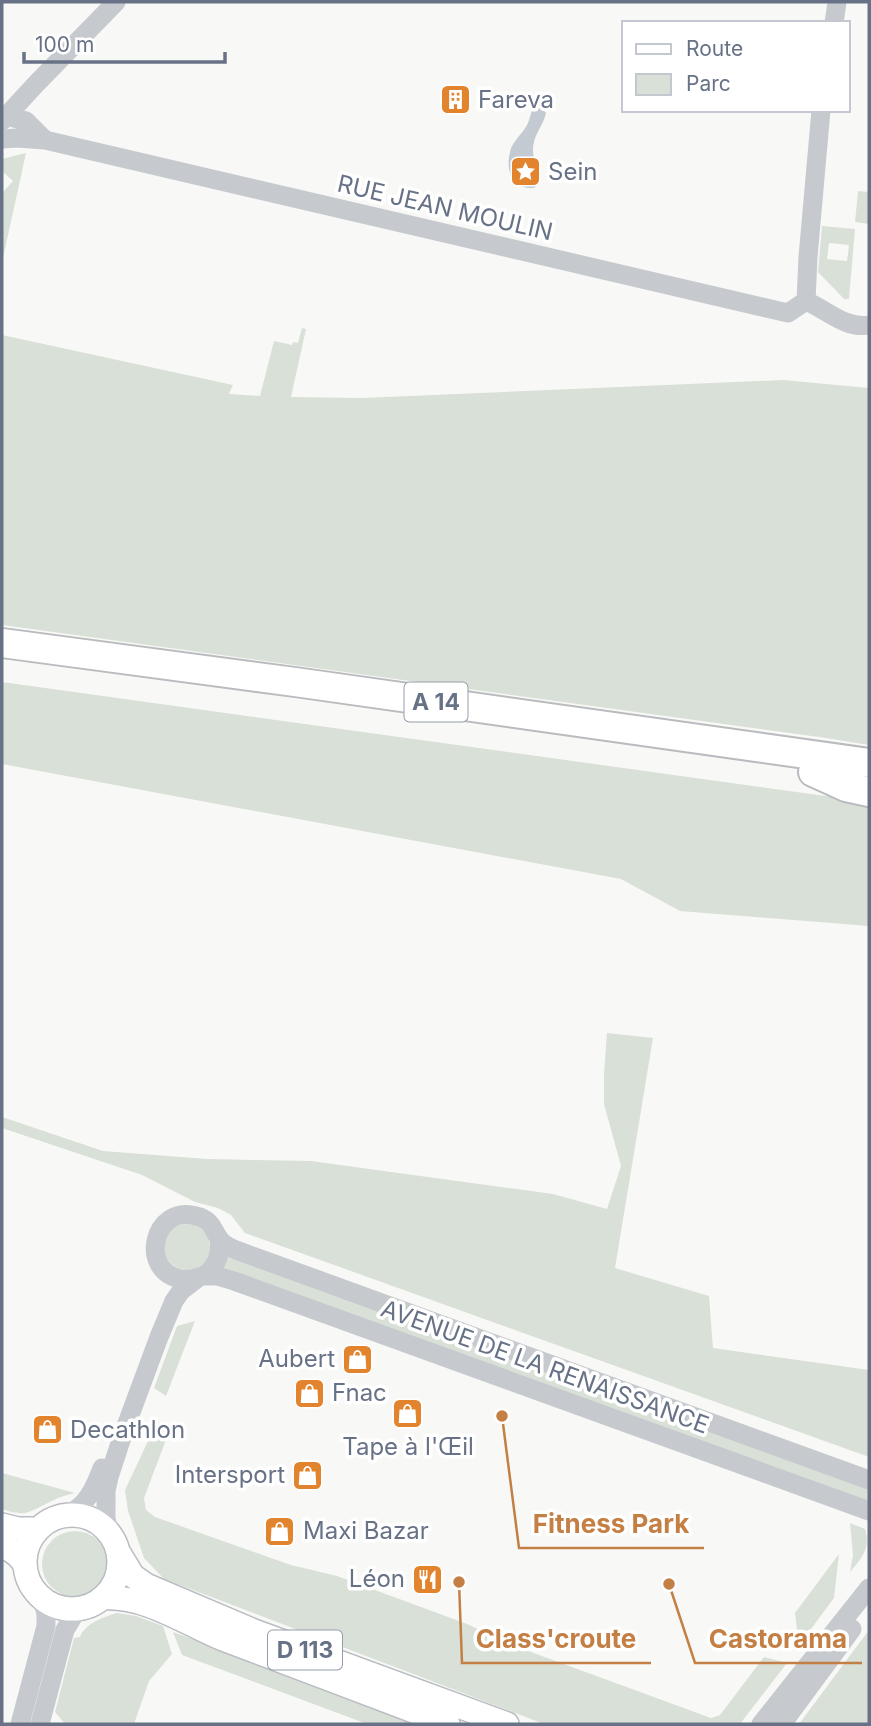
<svg xmlns="http://www.w3.org/2000/svg" width="871" height="1726" font-family="Inter,sans-serif">
	<style>
		.green { fill: #d9e0d7; fill-rule: evenodd }
		.water { fill: #c4cad2 }
		.lines { fill: none; stroke-linecap: round; stroke-linejoin: round }
		.major-casing { stroke: #b9bcc1; stroke-width: 26 }
		.highway-casing { stroke: #b9bbbf; stroke-width: 32 }
		.minor { stroke: #c6c9cd; stroke-width: 19 }
		.major { stroke: #fff; stroke-width: 23 }
		.highway { stroke: #fff; stroke-width: 28 }
		.labels { text-anchor: middle; stroke-width: 7; stroke-linejoin: round; paint-order: stroke }
		.shield { fill: #fff; stroke: #959cab; stroke-width: 2 }
		.shield-label { font-size: 23px; font-weight: bold; fill: #687287 }
		.poi-label { font-size: 24px; fill: #687287; stroke: #fff; text-anchor: start }
		.street-label { font-size: 24px; fill: #687287; stroke: #fff }
		.leader { fill: none; stroke: #c47f44; stroke-width: 2.5 }
		.callout-dot { fill: #c47f44; stroke: #fff; stroke-width: 2.5 }
		.callout-label { font-size: 26px; text-anchor: middle; font-weight: bold; fill: #c47f44; stroke: #fff; stroke-width: 7; stroke-linejoin: round; paint-order: stroke }
	</style>
	<rect width="100%" height="100%" fill="#f8f9f6"/>
	<!-- green -->
	<path class="green" d="M26,153L3,258H2V193L13,181L2,171V159Z
		M858,191L869,192V224L855,222Z
		M822,226L855,229L849,299H844L818,272ZM829,243L849,245L847,261L827,259Z
		M302,328L306,329L291,397L361,398L783,380L869,388V745L826,738L2,625V335L233,385L229,394L260,396L274,341L292,345L293,342L298,343Z
		M2,682L869,802V926L680,911L621,879L2,764Z
		M607,1033L653,1038L615,1268L709,1296L713,1348L869,1370V1457L245,1233L231,1215L218,1208L195,1202L142,1175L2,1128V1117L103,1151L207,1159L311,1161L553,1194L607,1209L621,1166L604,1104V1074Z
		M164 1247a23 23 0 1 1 46 0a23 23 0 1 1-46 0Z
		M227,1253L869,1484V1504L221,1270Z
		M195,1321L166,1396L154,1388L177,1326Z
		M157,1422L172,1424L144,1498L146,1510L155,1517L291,1565L337,1576L467,1624L512,1645L711,1718L720,1715L764,1657L787,1663L740,1724H544L164,1579L144,1558L128,1511L125,1490Z
		M2,1473L75,1493C67,1495 59,1497 52,1501C30,1511 27,1518 2,1509Z
		M850,1523L865,1529C871,1548 862,1558 850,1572L853,1555Z
		M42 1564a33 33 0 1 1 66 0a33 33 0 1 1-66 0Z
		M839,1554L834,1598L805,1637L797,1629L795,1613Z
		M117,1613L136,1616L163,1626L172,1654L149,1681L134,1724H65L55,1712L74,1638L80,1637C85,1623 104,1617 117,1613Z
		M869,1630V1724H799Z
		M173,1632L425,1724H367L182,1655Z"/>
	<!-- water -->
	<path class="water" d="M538,105H541L546,113C543,127 533,134 533,151C533,167 549,173 534,188C513,190 505,171 510,152C512,141 523,134 528,123C530,118 531,112 533,107Z"/>
	<g class="lines">
		<defs>
			<path id="major" d="M25 1562a47 47 0 1 1 94 0a47 47 0 1 1-94 0Z
				M2,1525L18,1529H38
				M2,1546C11,1550 21,1556 25,1566
				M119,1553L133,1576L146,1585L254,1631L507,1724
				M103,1598C145,1595 186,1624 223,1639C298,1668 373,1696 448,1724"/>
			<path id="highway" d="M2,643L295,682L869,763
				M813,772L846,787L869,792"/>
		</defs>
		<!-- major casing -->
		<use href="#major" class="major-casing"/>
		<!-- highway casing -->
		<use href="#highway" class="highway-casing"/>
		<!-- minor -->
		<path class="minor" d="M834,23L837,2
			M10,117L26,121L45,140
			M2,121L35,85L116,2
			M2,139L17,138L45,140L788,313L806,301
			M806,301L808,257L821,110
			M806,301C827,310 845,329 869,325
			M219,1238C221,1251 218,1264 207,1273C200,1278 191,1280 181,1279C138,1271 153,1204 196,1216C215,1221 212,1232 222,1242C226,1246 231,1248 236,1250L869,1480
			M203,1276H217L234,1281L869,1511
			M65,1515C86,1508 95,1487 102,1468
			M110,1534L106,1519V1491L109,1477L123,1434L159,1337L174,1301L181,1291L198,1278
			M20,1724L46,1626V1614L42,1599
			M40,1724L65,1630L74,1615L83,1608
			M761,1724L869,1588
			M782,1724L852,1629"/>
		<!-- major -->
		<use href="#major" class="major"/>
		<!-- highway -->
		<use href="#highway" class="highway"/>
	</g>
	<!-- icons -->
	<defs>
		<symbol id="building-square" viewBox="-11 -11 22 22"><rect x="-9" y="-9" width="18" height="18" rx="4" fill="#e2832d" stroke="#fff"/><path d="M-4-6H4V6H1V3H-1V6H-4ZM-2.5-4.3h1.7v1.8h-1.7ZM.8-4.3h1.7v1.8H.8ZM-2.5-1h1.7V.8h-1.7ZM.8-1h1.7V.8H.8Z" fill="#fff"/></symbol>
		<symbol id="sight-square" viewBox="-11 -11 22 22"><rect x="-9" y="-9" width="18" height="18" rx="4" fill="#e2832d" stroke="#fff"/><path d="M0-6L1.8-2.2L6-1.7L2.9 1.2L3.7 5.4L0 3.3L-3.7 5.4L-2.9 1.2L-6-1.7L-1.8-2.2Z" fill="#fff"/></symbol>
		<symbol id="shop-square" viewBox="-11 -11 22 22"><rect x="-9" y="-9" width="18" height="18" rx="4" fill="#e2832d" stroke="#fff"/><path d="M-5-2.5h2.3a2.7 3.5 0 0 1 5.4 0H5L5.5 6h-11ZM-1.5-2.5h3a1.5 2.3 0 0 0-3 0Z" fill="#fff"/></symbol>
		<symbol id="restaurant-square" viewBox="-11 -11 22 22"><rect x="-9" y="-9" width="18" height="18" rx="4" fill="#e2832d" stroke="#fff"/><path d="M-5-6h1v4h1v-4h1v4h1v-4h1v5L-1.5 .5V6h-2V.5L-5-1ZM5-6V6H3V1.5H1.5Q1.5-4 5-6Z" fill="#fff"/></symbol>
	</defs>
	<g fill-rule="evenodd">
		<use href="#building-square" x="438" y="82" width="35" height="35"/>
		<use href="#sight-square" x="508" y="154" width="35" height="35"/>
		<use href="#shop-square" x="340" y="1342" width="35" height="35"/>
		<use href="#shop-square" x="292" y="1376" width="35" height="35"/>
		<use href="#shop-square" x="390" y="1396" width="35" height="35"/>
		<use href="#shop-square" x="30" y="1412" width="35" height="35"/>
		<use href="#shop-square" x="290" y="1458" width="35" height="35"/>
		<use href="#shop-square" x="262" y="1514" width="35" height="35"/>
		<use href="#restaurant-square" x="410" y="1562" width="35" height="35"/>
	</g>
	<g class="labels">
		<!-- shield labels -->
		<g class="shield">
			<rect x="404.5" y="682.5" width="63" height="39" rx="5"/>
			<rect x="268" y="1630.5" width="74" height="39" rx="5"/>
		</g>
		<g class="shield-label">
			<text x="436" y="710">A 14</text>
			<text x="305" y="1658">D 113</text>
		</g>
		<!-- poi labels -->
		<g class="poi-label">
			<text x="478" y="108">Fareva</text>
			<text x="548" y="180">Sein</text>
			<text x="335" y="1367" text-anchor="end">Aubert</text>
			<text x="332" y="1401">Fnac</text>
			<text x="70" y="1438">Decathlon</text>
			<text x="408" y="1455" text-anchor="middle">Tape à l'Œil</text>
			<text x="285" y="1483" text-anchor="end">Intersport</text>
			<text x="303" y="1539">Maxi Bazar</text>
			<text x="405" y="1587" text-anchor="end">Léon</text>
		</g>
		<!-- street labels -->
		<g class="street-label">
			<text transform="translate(445 208) rotate(13)" y="8">RUE JEAN MOULIN</text>
			<text transform="translate(545 1367) rotate(20)" y="8">AVENUE DE LA RENAISSANCE</text>
		</g>
	</g>
	<!-- callouts -->
	<path class="leader" d="M502 1416L519 1548H704M669 1584L695 1663H862M459 1582L462 1663H651"/>
	<g class="callout-dot">
		<circle cx="502" cy="1416" r="7"/>
		<circle cx="669" cy="1584" r="7"/>
		<circle cx="459" cy="1582" r="7"/>
	</g>
	<g class="callout-label">
		<text x="611" y="1533">Fitness Park</text>
		<text x="778" y="1648">Castorama</text>
		<text x="556" y="1648">Class'croute</text>
	</g>
	<!-- border -->
	<rect width="871" height="1726" fill="none" stroke="#687287" stroke-width="7"/>
	<!-- legend -->
	<rect x="622" y="21" width="228" height="91" fill="#ffffff" stroke="#c3c7cf" stroke-width="2"/>
	<rect x="636" y="44" width="35" height="10" fill="#ffffff" stroke="#c3c7cf" stroke-width="2"/>
	<text x="686" y="56" font-size="21" fill="#687287">Route</text>
	<rect x="636" y="74" width="35" height="21" fill="#d9e0d7" stroke="#c3c7cf" stroke-width="2"/>
	<text x="686" y="91" font-size="21" fill="#687287">Parc</text>
	<!-- scale -->
	<path d="M24 52v10h201v-10" fill="none" stroke="#687287" stroke-width="3.5"/>
	<text x="35" y="52" font-size="21" fill="#687287" stroke="#ffffff" stroke-width="5" paint-order="stroke">100 m</text>
</svg>
